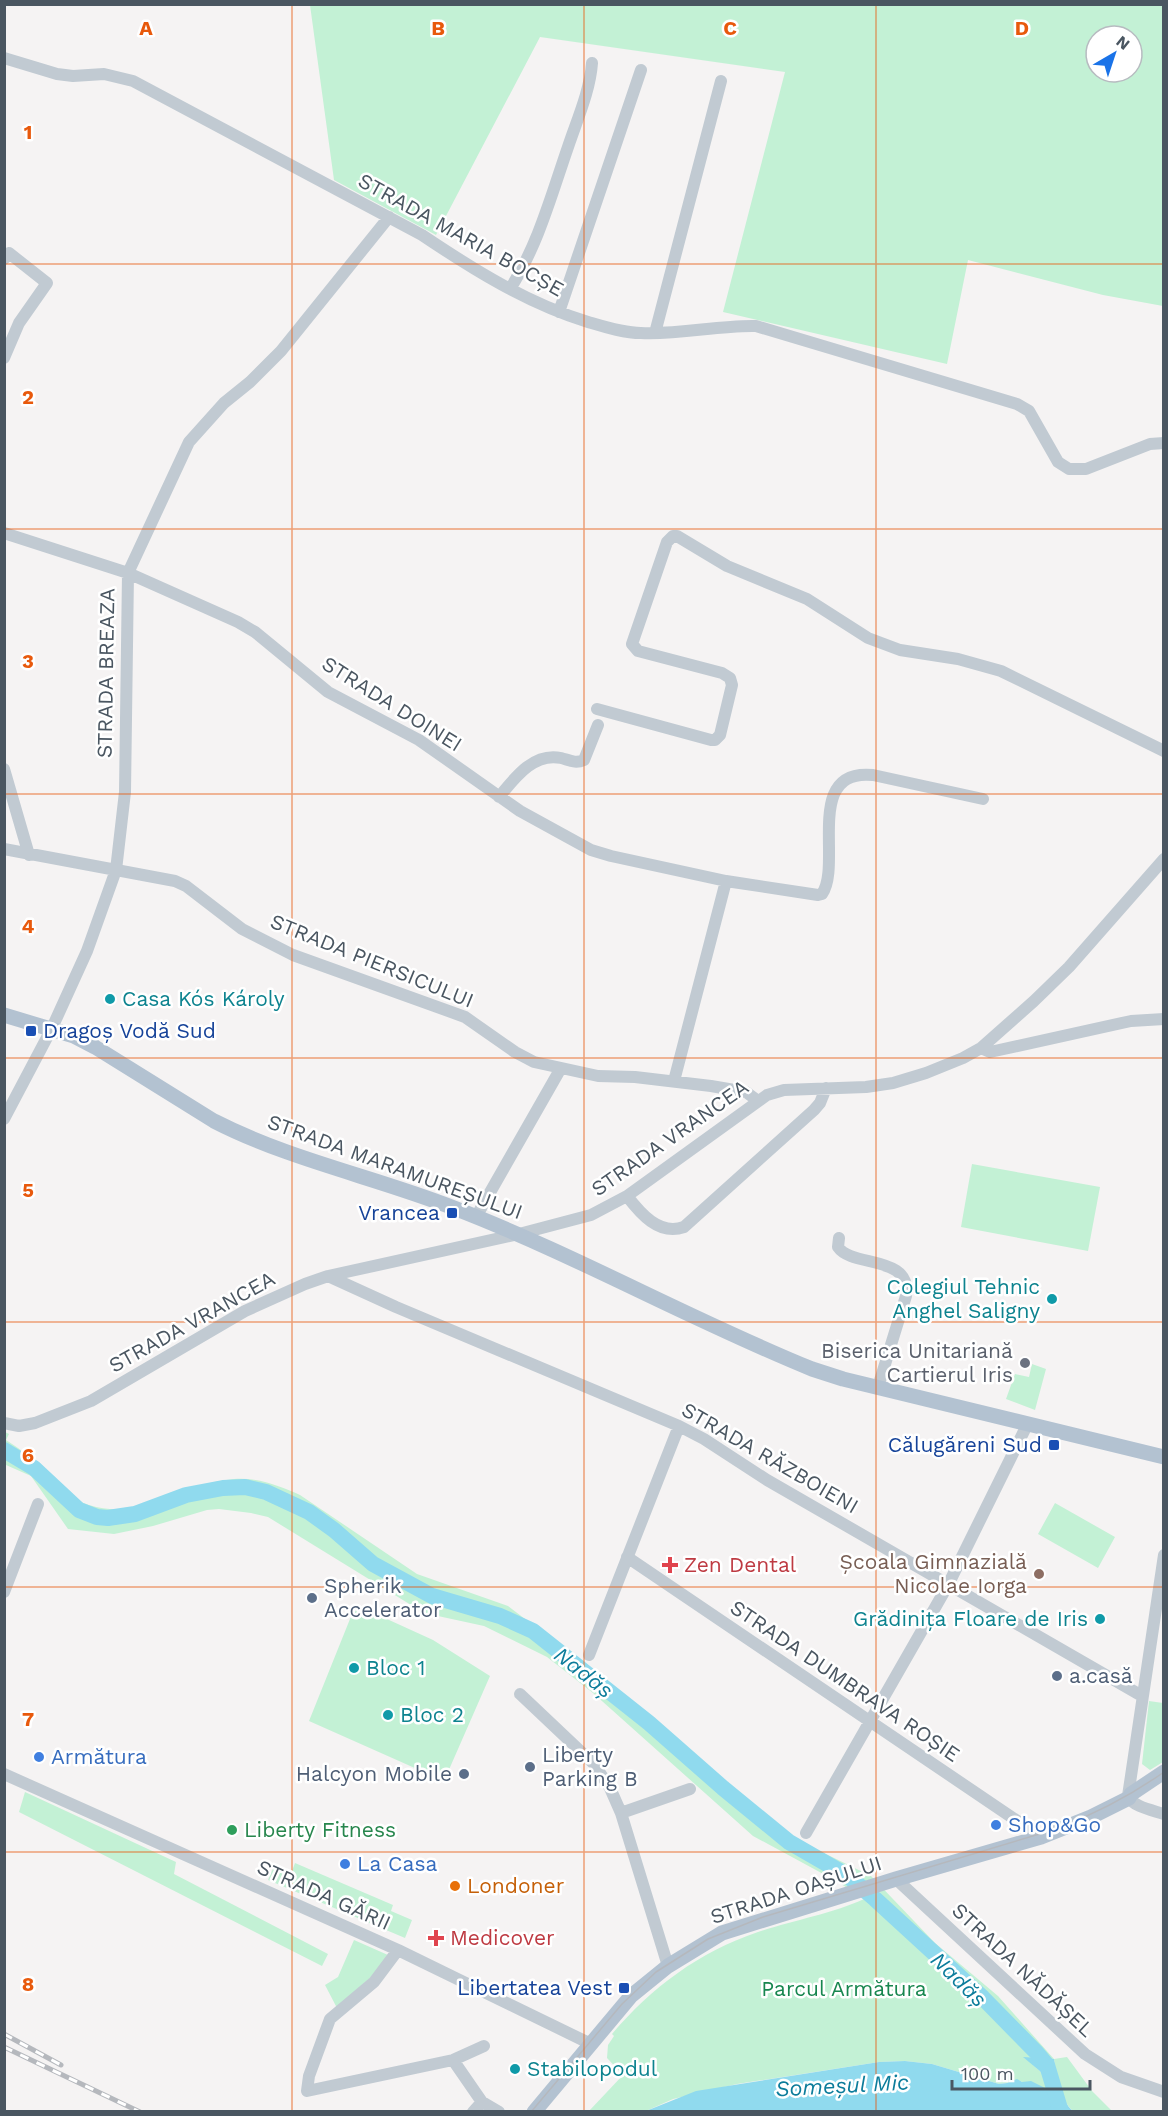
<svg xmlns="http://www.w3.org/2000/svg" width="1168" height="2116" font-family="'Work Sans',sans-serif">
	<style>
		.green { fill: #c3f1d5; fill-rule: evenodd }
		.water { fill: #90daee }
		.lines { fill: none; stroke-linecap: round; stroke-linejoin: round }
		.river { stroke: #90daee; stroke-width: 16 }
		.minor { stroke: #c1cad2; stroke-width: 12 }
		.major { stroke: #b3c2d1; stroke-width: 15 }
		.tram { stroke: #b5b8bd; stroke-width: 1.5 }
		.rail-casing { stroke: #b5b8bd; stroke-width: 5 }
		.rail { stroke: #fff; stroke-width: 3; stroke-dasharray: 9; stroke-linecap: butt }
		.grid { fill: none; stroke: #e8590c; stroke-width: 1.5; stroke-opacity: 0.55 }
		.culture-dot { fill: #0f9aa8; stroke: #fff; stroke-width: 2 }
		.transit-dot { fill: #1a4fb4; stroke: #fff; stroke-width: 2 }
		.worship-dot { fill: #6b7280; stroke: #fff; stroke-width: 2 }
		.health-dot { fill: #e0444e; stroke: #fff; stroke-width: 2 }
		.education-dot { fill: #8d6e63; stroke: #fff; stroke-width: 2 }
		.service-dot { fill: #5c6f8a; stroke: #fff; stroke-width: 2 }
		.shop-dot { fill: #3f7fe0; stroke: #fff; stroke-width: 2 }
		.leisure-dot { fill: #2e9e5b; stroke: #fff; stroke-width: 2 }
		.food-dot { fill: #e8710a; stroke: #fff; stroke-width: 2 }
		.labels { text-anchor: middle; stroke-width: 5; stroke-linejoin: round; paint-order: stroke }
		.street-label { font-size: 21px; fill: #4a5661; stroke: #fff }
		.culture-label { font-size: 21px; fill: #0d838f; stroke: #fff; text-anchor: start }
		.transit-label { font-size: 21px; fill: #164399; stroke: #fff; text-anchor: end }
		.worship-label { font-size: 21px; fill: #5b616d; stroke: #fff; text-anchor: end }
		.education-label { font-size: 21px; fill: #785e54; stroke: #fff; text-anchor: end }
		.health-label { font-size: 21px; fill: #be3a42; stroke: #fff; text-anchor: start }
		.service-label { font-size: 21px; fill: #4e5e75; stroke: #fff; text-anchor: start }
		.shop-label { font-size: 21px; fill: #366cbe; stroke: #fff; text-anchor: start }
		.leisure-label { font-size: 21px; fill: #27864d; stroke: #fff; text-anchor: start }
		.food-label { font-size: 21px; fill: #c56008; stroke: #fff; text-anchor: start }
		.park-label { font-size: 21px; fill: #17864f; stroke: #fff }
		.water-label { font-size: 22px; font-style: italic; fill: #0c7c9b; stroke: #fff }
		.grid-label { font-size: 20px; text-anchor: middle; font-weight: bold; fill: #e8590c; stroke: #fff; stroke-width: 5; stroke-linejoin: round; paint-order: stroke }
	</style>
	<rect width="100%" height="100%" fill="#f5f3f3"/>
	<!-- green -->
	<path class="green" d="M310,5H1163V306L1103,295L968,260L947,364L723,312L785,72L540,37L436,235L334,180ZM1096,36H1132V72H1096Z
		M972,1164L1100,1187L1088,1251L961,1227Z
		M1032,1364L1046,1369L1035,1410L1006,1399L1015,1374L1029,1377Z
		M5,1432L9,1434L6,1440C22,1450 36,1461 50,1474C62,1485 72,1500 89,1505C143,1522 182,1483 234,1479C257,1477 280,1486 300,1495L417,1574L508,1606L588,1667L785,1834L871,1876L935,1943L998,1996L1054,2059L1067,2057L1092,2091L1112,2111H1073C1059,2098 1056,2077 1054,2059L1033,2065L1041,2072L1047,2089L1019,2081L999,2084L932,2064L905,2061L879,2062L737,2084L673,2099L646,2111H589L623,2075L607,2058L608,2045L614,2036L612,2034C652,1987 699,1952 758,1932C791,1921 834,1913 864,1899L838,1882L753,1836L593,1693L547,1657L484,1626L424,1613L268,1517L251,1513L219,1509L207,1510L153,1526L114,1534L68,1529L31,1476L6,1465L5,1467Z
		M1055,1503L1115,1537L1098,1568L1038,1534Z
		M365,1609L433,1640L490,1676L444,1781L309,1721L352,1614L357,1610Z
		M1149,1701L1163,1703V1762L1150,1770L1142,1764Z
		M25,1792L176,1862L174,1874L328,1954L322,1966L19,1812Z
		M295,1863L393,1905L391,1911L412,1920L405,1938L268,1880L275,1864L292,1871Z
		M354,1940L388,1955L371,1977L337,2008L325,1985L338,1977Z"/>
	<!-- water -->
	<path class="water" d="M1023,2057L1054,2059C1056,2077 1059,2099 1073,2111H646L696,2091L879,2062L905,2061L932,2064L999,2084L1007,2083L1017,2079L1022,2082L1031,2081L1047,2089L1041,2072Z"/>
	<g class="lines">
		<!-- river -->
		<path class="river" d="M4,1450L34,1468L79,1510L97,1517L108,1518L135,1514L186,1495L223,1488L245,1487L266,1492L309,1512L334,1530L373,1564L432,1596L500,1616L533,1631L649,1723L723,1788L789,1842L848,1876L875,1899L983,1998L1037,2053L1047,2065L1061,2112"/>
		<!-- minor -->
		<path class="minor" d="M4,58L57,74L73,76L104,74L133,81L422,235C474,270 527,303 588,322C605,327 624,333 641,333C680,335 718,325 756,326L1017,404L1029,411L1058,462L1069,469H1086L1150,444L1164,443
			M4,259L9,253L47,283L19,323L4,358
			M510,289C538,245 551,196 568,147C577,120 590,91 592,63
			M559,312L641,70
			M655,333L721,81
			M4,533L128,573L238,622L255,632L328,692L419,740L520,811L591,850L611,856L726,881L818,895L822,894C843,864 803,768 873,775L983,799
			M597,709L711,740H715L720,735L732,685L730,678L722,673L638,651L632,644L667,542L673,536H677L727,566L807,599L868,638L900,650L958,659L1001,671L1164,751
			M4,769L29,855
			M499,797C514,779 533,752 561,758C569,760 575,764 584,760L598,725
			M4,849L175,881L186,886L242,929L293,955L465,1017L515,1052L534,1062L598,1076L635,1077L711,1086L746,1092L758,1101
			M981,1048L990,1052L1131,1021L1164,1019
			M674,1081L726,881
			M4,1119L52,1028L87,951L116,870L125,792L128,573L189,442L224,403L250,382L281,351L389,217
			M627,1196C640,1213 659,1236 684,1227L814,1110L820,1103L826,1088
			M476,1217L561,1068
			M839,1238L838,1247C852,1268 912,1254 906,1296L878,1387
			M328,1276L396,1307L679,1426L704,1439L767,1480L1142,1696
			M4,1423L19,1426L35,1423L91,1401L245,1311L305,1284L328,1276L519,1234L591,1215L627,1196L767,1095L784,1090L866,1087L893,1083L926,1073L963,1058L981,1048L1034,1001L1069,967L1164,859
			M1164,1555L1128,1796C1133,1807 1152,1810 1164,1814
			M627,1557L1041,1837
			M4,1592L38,1504
			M589,1655L679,1426
			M520,1694L594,1764L610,1788L621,1813L668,1966
			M4,1774L398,1950L591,2044
			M621,1813L690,1789
			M806,1833L948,1585L1028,1423
			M896,1879L1085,2054L1121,2077L1164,2092
			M398,1950L374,1982L330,2019L309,2076L307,2091L453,2060L484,2046
			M453,2060L482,2102
			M473,2112L482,2102L499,2112"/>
		<!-- major -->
		<path class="major" d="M4,1015L74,1036L95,1047L214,1121C290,1160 375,1177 454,1208C576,1255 691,1320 812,1369L843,1379L1164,1457
			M534,2112L631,1996L668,1966L722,1933L896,1879L1041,1837L1091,1817L1129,1798L1131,1794L1164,1772"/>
		<!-- tram -->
		<path class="tram" d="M531,2112L622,2004L656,1972L708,1939L763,1917L1056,1829C1095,1814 1130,1796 1164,1772"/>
		<defs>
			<path id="rail" d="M4,2034L61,2065
				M4,2047L140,2112"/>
		</defs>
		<!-- rail casing -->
		<use href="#rail" class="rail-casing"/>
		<!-- rail -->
		<use href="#rail" class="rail"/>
	</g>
	<!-- grid -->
	<path class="grid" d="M292,4V2112M584,4V2112M876,4V2112M4,264H1164M4,529H1164M4,794H1164M4,1058H1164M4,1322H1164M4,1587H1164M4,1852H1164"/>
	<!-- markers -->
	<g class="culture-dot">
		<circle cx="110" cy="999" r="6"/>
		<circle cx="1052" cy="1299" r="6"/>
		<circle cx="1100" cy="1619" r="6"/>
		<circle cx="354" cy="1668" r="6"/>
		<circle cx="388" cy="1715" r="6"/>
		<circle cx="515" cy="2069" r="6"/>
	</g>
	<g class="transit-dot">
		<rect x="25" y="1025" width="12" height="12" rx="3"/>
		<rect x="446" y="1207" width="12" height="12" rx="3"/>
		<rect x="1048" y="1439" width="12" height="12" rx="3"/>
		<rect x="618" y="1982" width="12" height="12" rx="3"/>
	</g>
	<circle class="worship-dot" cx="1025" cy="1363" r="6"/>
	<g class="health-dot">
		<path d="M667 1556h6v6h6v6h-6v6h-6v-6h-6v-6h6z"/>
		<path d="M433 1929h6v6h6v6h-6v6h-6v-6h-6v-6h6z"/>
	</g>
	<circle class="education-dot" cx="1039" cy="1574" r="6"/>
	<g class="service-dot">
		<circle cx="312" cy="1598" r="6"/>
		<circle cx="1057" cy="1676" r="6"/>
		<circle cx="530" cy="1767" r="6"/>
		<circle cx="464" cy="1774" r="6"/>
	</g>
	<g class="shop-dot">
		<circle cx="39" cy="1757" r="6"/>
		<circle cx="996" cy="1825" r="6"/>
		<circle cx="345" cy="1864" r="6"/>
	</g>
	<circle class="leisure-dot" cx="232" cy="1830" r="6"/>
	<circle class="food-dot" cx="455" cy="1886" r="6"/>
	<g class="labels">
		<!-- street labels -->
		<g class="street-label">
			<text transform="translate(461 235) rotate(29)" y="7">STRADA MARIA BOCȘE</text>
			<text transform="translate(106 673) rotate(-89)" y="7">STRADA BREAZA</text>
			<text transform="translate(392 704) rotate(32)" y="7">STRADA DOINEI</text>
			<text transform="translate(372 961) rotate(22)" y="7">STRADA PIERSICULUI</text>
			<text transform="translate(670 1138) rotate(-35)" y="7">STRADA VRANCEA</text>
			<text transform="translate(395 1167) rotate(20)" y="7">STRADA MARAMUREȘULUI</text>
			<text transform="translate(192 1322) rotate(-29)" y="7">STRADA VRANCEA</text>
			<text transform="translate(770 1458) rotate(30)" y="7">STRADA RĂZBOIENI</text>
			<text transform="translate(845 1681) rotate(34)" y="7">STRADA DUMBRAVA ROȘIE</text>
			<text transform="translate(796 1890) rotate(-18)" y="7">STRADA OAȘULUI</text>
			<text transform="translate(324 1895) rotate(24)" y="7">STRADA GĂRII</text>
			<text transform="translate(1023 1970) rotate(43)" y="7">STRADA NĂDĂȘEL</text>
		</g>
		<!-- culture labels -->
		<g class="culture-label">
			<text x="122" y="1006">Casa Kós Károly</text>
			<text x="1040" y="1294" text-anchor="end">Colegiul Tehnic<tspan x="1040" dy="24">Anghel Saligny</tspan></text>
			<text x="1088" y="1626" text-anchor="end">Grădinița Floare de Iris</text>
			<text x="366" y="1675">Bloc 1</text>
			<text x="400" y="1722">Bloc 2</text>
			<text x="527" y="2076">Stabilopodul</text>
		</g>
		<!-- transit labels -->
		<g class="transit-label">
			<text x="43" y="1038" text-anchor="start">Dragoș Vodă Sud</text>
			<text x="440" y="1220">Vrancea</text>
			<text x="1042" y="1452">Călugăreni Sud</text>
			<text x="612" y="1995">Libertatea Vest</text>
		</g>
		<!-- worship labels -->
		<g class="worship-label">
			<text x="1013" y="1358">Biserica Unitariană<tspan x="1013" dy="24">Cartierul Iris</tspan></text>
		</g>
		<!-- education labels -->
		<g class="education-label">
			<text x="1027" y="1569">Școala Gimnazială<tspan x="1027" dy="24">Nicolae Iorga</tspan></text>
		</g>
		<!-- health labels -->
		<g class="health-label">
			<text x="684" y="1572">Zen Dental</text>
			<text x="450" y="1945">Medicover</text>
		</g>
		<!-- service labels -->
		<g class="service-label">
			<text x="324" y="1593">Spherik<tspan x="324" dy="24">Accelerator</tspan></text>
			<text x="1069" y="1683">a.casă</text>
			<text x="542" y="1762">Liberty<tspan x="542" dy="24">Parking B</tspan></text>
			<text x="452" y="1781" text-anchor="end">Halcyon Mobile</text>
		</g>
		<!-- shop labels -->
		<g class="shop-label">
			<text x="51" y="1764">Armătura</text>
			<text x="1008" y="1832">Shop&amp;Go</text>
			<text x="357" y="1871">La Casa</text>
		</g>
		<!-- leisure labels -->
		<g class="leisure-label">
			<text x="244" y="1837">Liberty Fitness</text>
		</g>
		<!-- food labels -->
		<g class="food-label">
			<text x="467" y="1893">Londoner</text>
		</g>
		<!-- park labels -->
		<g class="park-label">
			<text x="844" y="1996">Parcul Armătura</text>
		</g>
		<!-- water labels -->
		<g class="water-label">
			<text transform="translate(584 1672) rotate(38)" y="8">Nadăș</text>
			<text transform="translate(959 1979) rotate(44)" y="8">Nadăș</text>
			<text transform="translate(842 2085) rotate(-3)" y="8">Someșul Mic</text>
		</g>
	</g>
	<g class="grid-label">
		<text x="146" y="35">A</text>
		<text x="438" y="35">B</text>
		<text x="730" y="35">C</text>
		<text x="1022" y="35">D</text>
		<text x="28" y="139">1</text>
		<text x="28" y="404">2</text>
		<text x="28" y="668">3</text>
		<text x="28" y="933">4</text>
		<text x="28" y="1197">5</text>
		<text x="28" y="1462">6</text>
		<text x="28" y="1726">7</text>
		<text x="28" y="1991">8</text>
	</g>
	<!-- border -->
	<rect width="1168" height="2116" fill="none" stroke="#4a5661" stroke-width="12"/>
	<!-- north arrow -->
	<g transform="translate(1114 54) rotate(39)"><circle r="28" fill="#ffffff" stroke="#b7bbc0" stroke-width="1.5"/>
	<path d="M0-4.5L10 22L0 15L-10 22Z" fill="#1a73e8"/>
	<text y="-9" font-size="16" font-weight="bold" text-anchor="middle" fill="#4a5661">N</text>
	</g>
	<!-- scale -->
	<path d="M952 2080v9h138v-9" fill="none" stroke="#4a5661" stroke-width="3"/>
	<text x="961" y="2080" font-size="18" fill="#4a5661" stroke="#ffffff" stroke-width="4.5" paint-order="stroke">100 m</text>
</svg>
